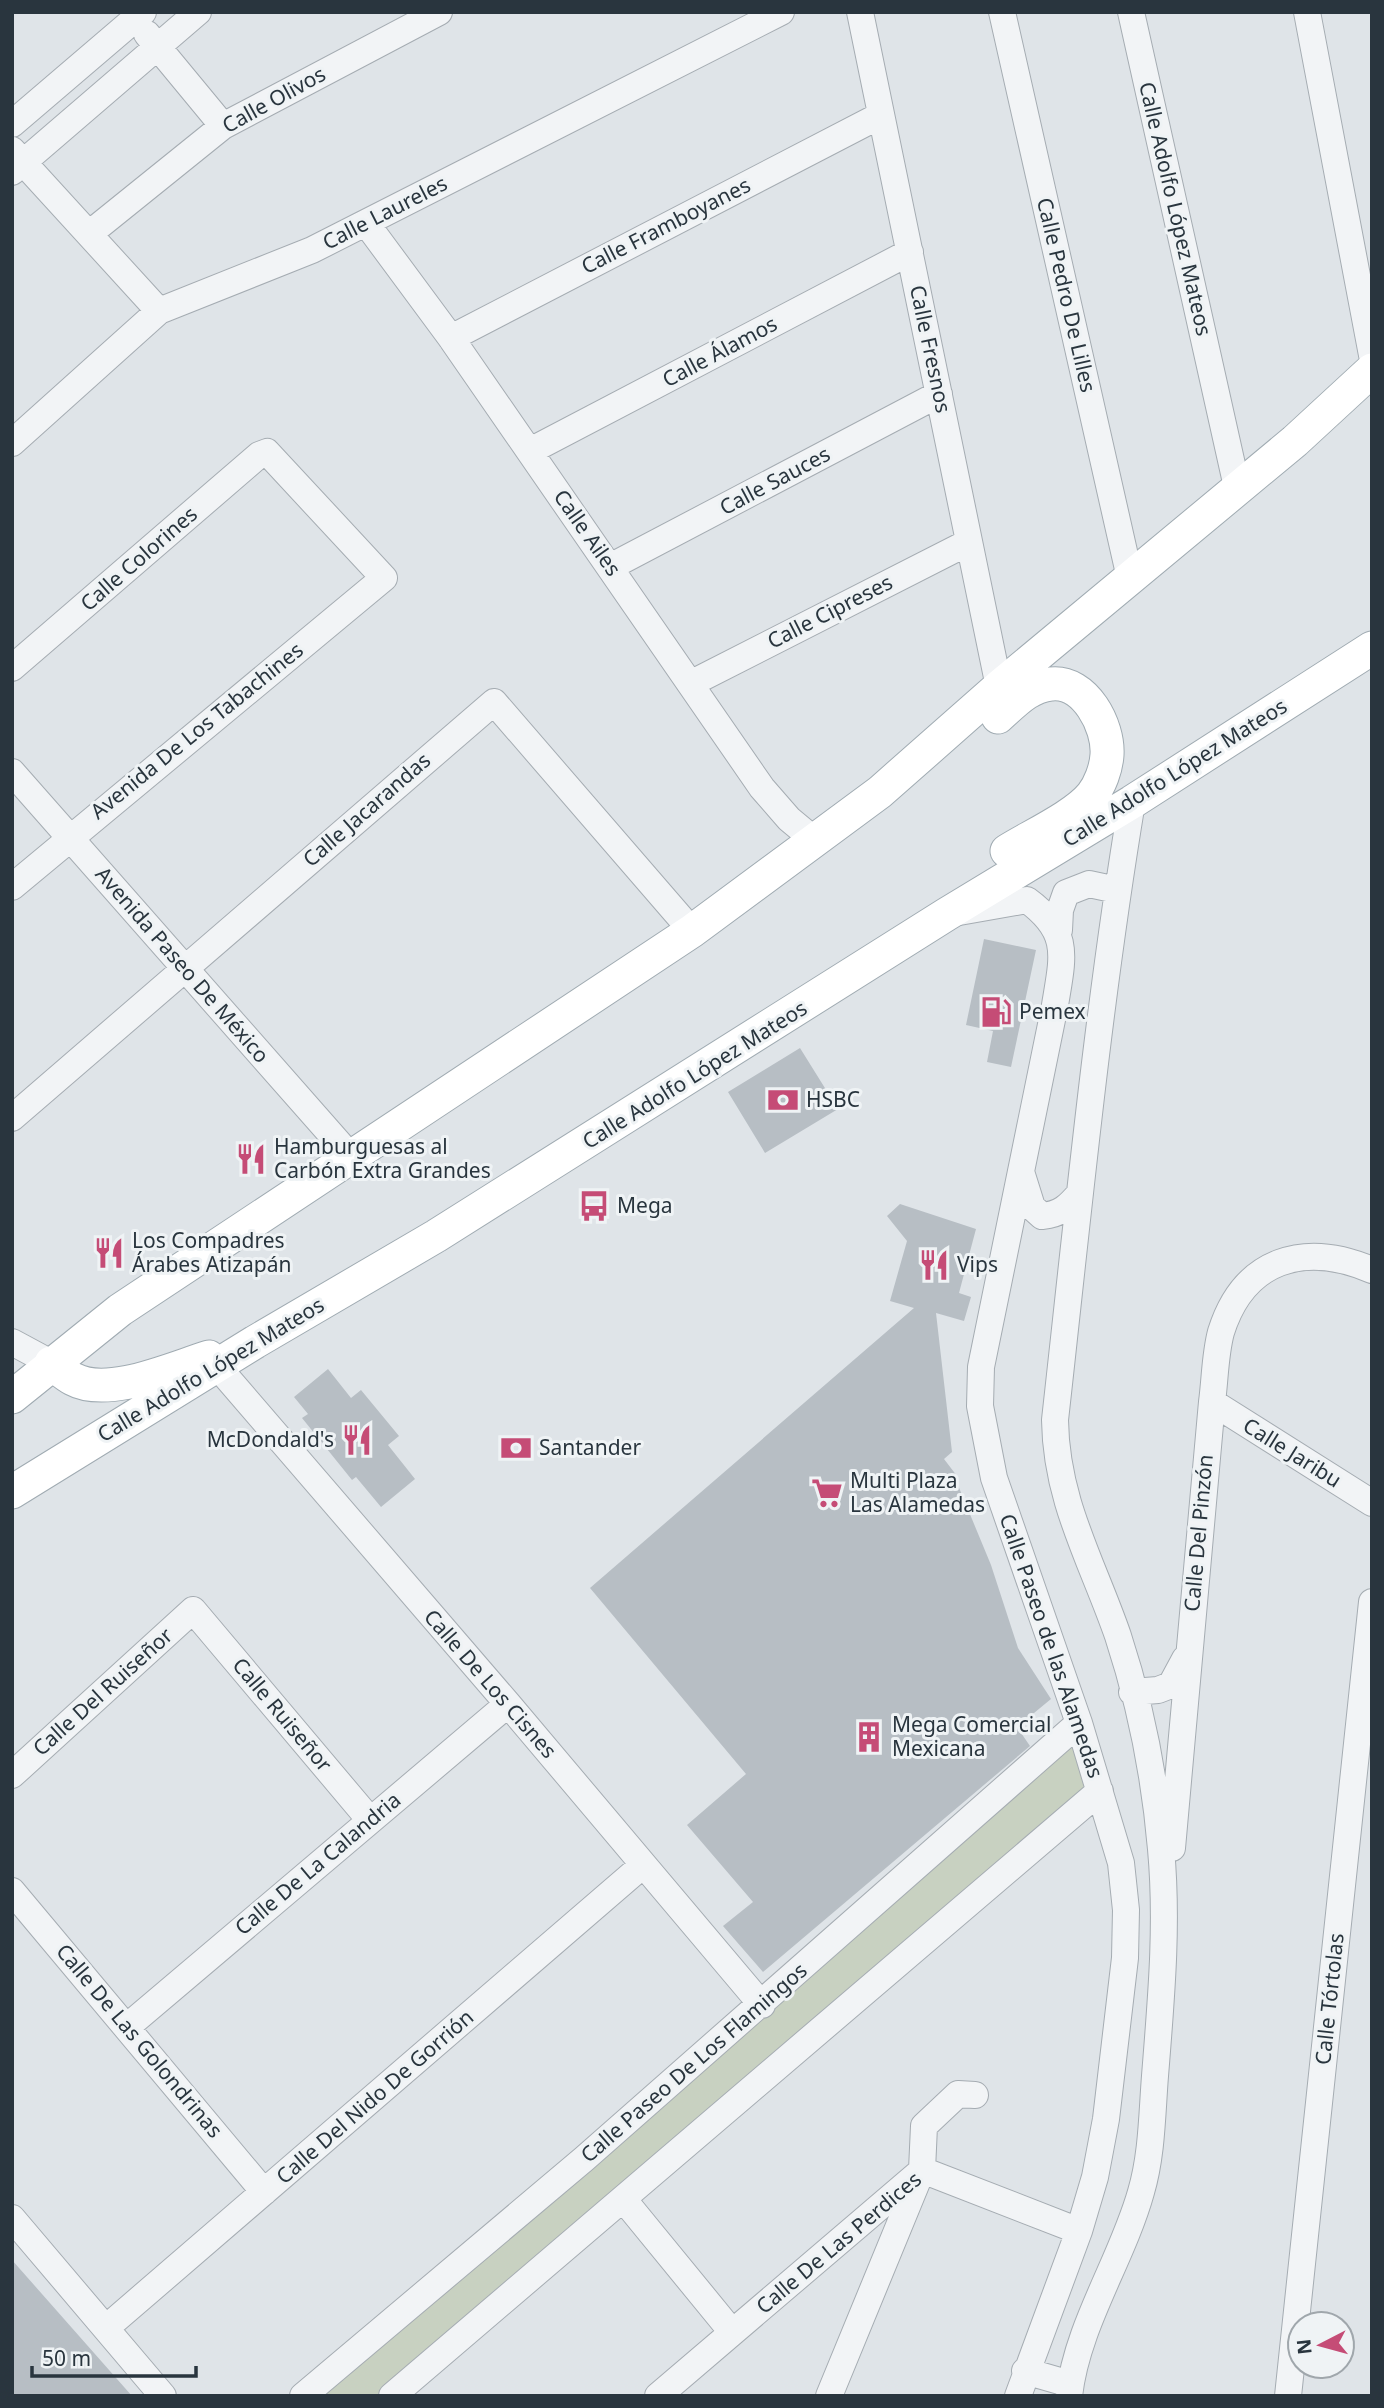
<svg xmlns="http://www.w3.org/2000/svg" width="1384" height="2408" font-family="'Noto Sans',sans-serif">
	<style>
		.green { fill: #c8d1c1 }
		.building { fill: #b7bec4 }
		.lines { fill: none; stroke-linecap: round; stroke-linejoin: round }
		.minor-casing { stroke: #a5acb2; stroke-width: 28 }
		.major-casing { stroke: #a0abb2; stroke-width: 35 }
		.minor { stroke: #f2f4f6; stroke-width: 26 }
		.major { stroke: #fff; stroke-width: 33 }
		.labels { text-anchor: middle; stroke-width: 6; stroke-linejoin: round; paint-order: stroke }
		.street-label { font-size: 21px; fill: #29353e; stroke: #eff3f5 }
		.poi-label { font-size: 21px; fill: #29353e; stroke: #eff3f5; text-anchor: start }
	</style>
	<rect width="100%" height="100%" fill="#dfe4e8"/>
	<!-- green -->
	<path class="green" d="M1079,1723L1100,1791L390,2396H303Z"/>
	<!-- building -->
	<path class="building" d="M984,939L1036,950L1011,1067L987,1062L993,1031L966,1025Z
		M800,1048L838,1109L765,1153L728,1092Z
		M900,1204L976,1229L959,1293L971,1297L964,1321L936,1313L952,1452L944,1459L957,1476L955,1478L991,1565L1018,1648L1051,1699L1017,1727L1030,1746L763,1972L723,1926L753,1902L687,1825L746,1774L590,1588L914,1308L890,1301L907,1241L887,1216Z
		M328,1369L351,1398L361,1390L399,1436L388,1445L415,1479L381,1507L356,1477L352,1480L302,1418L308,1414L294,1397Z
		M12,2260L132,2396H12Z"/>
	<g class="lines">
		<defs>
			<path id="minor" d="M860,12L999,687
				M1002,12L1130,578
				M1131,12L1237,487
				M1307,12L1372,355
				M147,34L223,126
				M12,124L143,12
				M12,150L159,311
				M12,172L198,12
				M366,223L451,338L762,788L789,819L813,839
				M89,234L223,126L439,12
				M451,338L881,115
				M12,443L159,311L312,250L781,12
				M530,451L910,252
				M610,567L939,394
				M12,668L259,455L267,452L384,578L12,887
				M692,683L969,542
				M12,772L352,1158
				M959,912L1027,900C1071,932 1063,956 1055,1005L981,1367L980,1406L994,1478L1079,1723L1121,1863L1126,1910L1125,1958L1106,2119L1095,2177L1079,2231L1018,2396
				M1059,930L1060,910L1066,893L1089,884L1117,890
				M12,1118L494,702L692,931
				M1022,1175L1032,1207L1042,1216C1061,1214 1068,1207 1080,1193
				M12,1342L51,1363
				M217,1366L508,1704L762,2005
				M1212,1402L1372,1503
				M1132,1692L1158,1690L1171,1685L1185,1659
				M12,1775L193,1610L370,1820
				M1172,1848L1212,1402C1215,1380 1215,1354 1221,1332C1244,1259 1304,1241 1372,1270
				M12,1891L264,2192
				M128,2026L508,1704
				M922,2170L1079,2231
				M624,2200L732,2332
				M12,2218L163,2396
				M106,2328L643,1865
				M1025,2371L1070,2384
				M303,2396L584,2159L1079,1723
				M392,2396L1100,1791
				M658,2396L918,2174
				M829,2396L922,2170L924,2126L958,2094L975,2095
				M1069,2396C1077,2325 1122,2260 1141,2192C1152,2155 1152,2114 1155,2076C1161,2000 1168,1925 1161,1849C1155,1779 1140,1703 1118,1636C1092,1561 1056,1501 1055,1420C1078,1214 1098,1006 1132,802
				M1288,2396L1372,1602"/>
			<path id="major" d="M998,717C1014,703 1029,686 1051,684C1085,680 1109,726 1107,755C1106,769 1100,785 1092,795C1075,816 1031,836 1007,851
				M51,1363C58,1368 65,1375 73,1379C108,1398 173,1368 209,1357
				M12,1397L120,1310L692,931L880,792L999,687L1295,441L1372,370
				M12,1492L255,1342L436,1236L947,914L1132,802L1372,648"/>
		</defs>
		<!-- minor casing -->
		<use href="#minor" class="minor-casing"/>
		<!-- major casing -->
		<use href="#major" class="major-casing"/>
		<!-- minor -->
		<use href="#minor" class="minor"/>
		<!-- major -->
		<use href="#major" class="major"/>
	</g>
	<!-- icons -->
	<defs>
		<symbol id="fuel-bare" viewBox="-9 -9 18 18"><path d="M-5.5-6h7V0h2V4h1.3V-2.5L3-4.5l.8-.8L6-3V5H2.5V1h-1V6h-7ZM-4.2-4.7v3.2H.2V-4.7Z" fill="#c54c76" stroke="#eff3f5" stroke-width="2.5" paint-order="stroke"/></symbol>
		<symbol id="bank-bare" viewBox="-9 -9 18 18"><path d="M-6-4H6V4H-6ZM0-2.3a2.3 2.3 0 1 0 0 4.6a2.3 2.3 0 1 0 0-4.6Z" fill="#c54c76" stroke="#eff3f5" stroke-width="2.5" paint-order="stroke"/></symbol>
		<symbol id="restaurant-bare" viewBox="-9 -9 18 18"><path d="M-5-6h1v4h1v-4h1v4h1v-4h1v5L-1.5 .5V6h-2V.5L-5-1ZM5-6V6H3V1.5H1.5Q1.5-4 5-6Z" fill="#c54c76" stroke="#eff3f5" stroke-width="2.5" paint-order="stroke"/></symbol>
		<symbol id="bus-bare" viewBox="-9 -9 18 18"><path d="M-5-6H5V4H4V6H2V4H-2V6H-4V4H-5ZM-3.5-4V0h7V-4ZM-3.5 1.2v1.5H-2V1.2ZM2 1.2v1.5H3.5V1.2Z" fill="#c54c76" stroke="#eff3f5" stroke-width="2.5" paint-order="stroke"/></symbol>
		<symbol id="supermarket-bare" viewBox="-9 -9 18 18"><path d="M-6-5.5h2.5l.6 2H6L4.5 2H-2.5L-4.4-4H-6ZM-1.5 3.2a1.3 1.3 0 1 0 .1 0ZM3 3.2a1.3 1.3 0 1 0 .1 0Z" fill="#c54c76" stroke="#eff3f5" stroke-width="2.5" paint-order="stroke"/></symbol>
		<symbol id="building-bare" viewBox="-9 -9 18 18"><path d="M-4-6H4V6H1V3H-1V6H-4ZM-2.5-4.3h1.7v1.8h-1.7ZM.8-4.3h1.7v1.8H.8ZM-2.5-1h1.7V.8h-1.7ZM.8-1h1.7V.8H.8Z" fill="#c54c76" stroke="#eff3f5" stroke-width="2.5" paint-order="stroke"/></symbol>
	</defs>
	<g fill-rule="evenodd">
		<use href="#fuel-bare" x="974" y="990" width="44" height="44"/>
		<use href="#bank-bare" x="761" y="1078" width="44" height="44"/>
		<use href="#restaurant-bare" x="229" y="1137" width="44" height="44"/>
		<use href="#bus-bare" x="572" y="1184" width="44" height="44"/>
		<use href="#restaurant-bare" x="87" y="1231" width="44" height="44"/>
		<use href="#restaurant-bare" x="912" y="1243" width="44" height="44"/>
		<use href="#restaurant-bare" x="335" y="1418" width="44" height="44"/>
		<use href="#bank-bare" x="494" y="1426" width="44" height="44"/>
		<use href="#supermarket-bare" x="805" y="1471" width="44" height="44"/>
		<use href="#building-bare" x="847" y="1715" width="44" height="44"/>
	</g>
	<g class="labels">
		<!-- street labels -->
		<g class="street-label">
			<text transform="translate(274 100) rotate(-29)" y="7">Calle Olivos</text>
			<text transform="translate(1175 209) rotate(77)" y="7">Calle Adolfo López Mateos</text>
			<text transform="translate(385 213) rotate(-27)" y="7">Calle Laureles</text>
			<text transform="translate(666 226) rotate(-27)" y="7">Calle Framboyanes</text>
			<text transform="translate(1066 295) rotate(77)" y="7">Calle Pedro De Lilles</text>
			<text transform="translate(930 349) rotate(78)" y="7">Calle Fresnos</text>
			<text transform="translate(720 352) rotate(-28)" y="7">Calle Álamos</text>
			<text transform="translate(775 481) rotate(-28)" y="7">Calle Sauces</text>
			<text transform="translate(587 533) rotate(55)" y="7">Calle Ailes</text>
			<text transform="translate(139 559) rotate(-41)" y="7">Calle Colorines</text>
			<text transform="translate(830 612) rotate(-27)" y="7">Calle Cipreses</text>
			<text transform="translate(197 731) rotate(-39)" y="7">Avenida De Los Tabachines</text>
			<text transform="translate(1175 773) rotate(-32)" y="7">Calle Adolfo López Mateos</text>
			<text transform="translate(367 810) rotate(-41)" y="7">Calle Jacarandas</text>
			<text transform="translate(182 965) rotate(49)" y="7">Avenida Paseo De México</text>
			<text transform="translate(695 1075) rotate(-32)" y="7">Calle Adolfo López Mateos</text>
			<text transform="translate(211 1370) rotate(-31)" y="7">Calle Adolfo López Mateos</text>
			<text transform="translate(1292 1453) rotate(32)" y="7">Calle Jaribu</text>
			<text transform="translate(1199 1533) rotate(-85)" y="7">Calle Del Pinzón</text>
			<text transform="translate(1051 1646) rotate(71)" y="7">Calle Paseo de las Alamedas</text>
			<text transform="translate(490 1684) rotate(49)" y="7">Calle De Los Cisnes</text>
			<text transform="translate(103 1692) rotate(-42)" y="7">Calle Del Ruiseñor</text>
			<text transform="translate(282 1715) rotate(50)" y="7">Calle Ruiseñor</text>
			<text transform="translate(318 1864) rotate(-40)" y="7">Calle De La Calandria</text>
			<text transform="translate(1330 1999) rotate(-84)" y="7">Calle Tórtolas</text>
			<text transform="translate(139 2041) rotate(50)" y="7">Calle De Las Golondrinas</text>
			<text transform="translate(694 2063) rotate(-41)" y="7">Calle Paseo De Los Flamingos</text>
			<text transform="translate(375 2097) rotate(-41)" y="7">Calle Del Nido De Gorrión</text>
			<text transform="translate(839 2243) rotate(-40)" y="7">Calle De Las Perdices</text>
		</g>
		<!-- poi labels -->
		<g class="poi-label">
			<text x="1019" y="1019">Pemex</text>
			<text x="806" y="1107">HSBC</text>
			<text x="274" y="1154">Hamburguesas al<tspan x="274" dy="24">Carbón Extra Grandes</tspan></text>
			<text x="617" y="1213">Mega</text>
			<text x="132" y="1248">Los Compadres<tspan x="132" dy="24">Árabes Atizapán</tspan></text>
			<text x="957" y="1272">Vips</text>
			<text x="334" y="1447" text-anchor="end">McDondald's</text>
			<text x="539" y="1455">Santander</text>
			<text x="850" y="1488">Multi Plaza<tspan x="850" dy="24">Las Alamedas</tspan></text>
			<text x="892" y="1732">Mega Comercial<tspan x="892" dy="24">Mexicana</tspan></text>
		</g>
	</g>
	<!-- border -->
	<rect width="1384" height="2408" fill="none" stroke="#29353e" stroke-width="28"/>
	<!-- north arrow -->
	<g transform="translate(1321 2345) rotate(264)"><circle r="33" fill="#eff3f5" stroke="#a0a7ac" stroke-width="2"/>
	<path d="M0-5L12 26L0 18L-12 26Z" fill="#c54c76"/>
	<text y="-10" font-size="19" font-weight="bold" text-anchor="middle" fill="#29353e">N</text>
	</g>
	<!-- scale -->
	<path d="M32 2366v10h164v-10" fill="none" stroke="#29353e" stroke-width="3.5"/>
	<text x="42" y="2366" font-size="21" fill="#29353e" stroke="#eff3f5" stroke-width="5" paint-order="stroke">50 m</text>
</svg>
